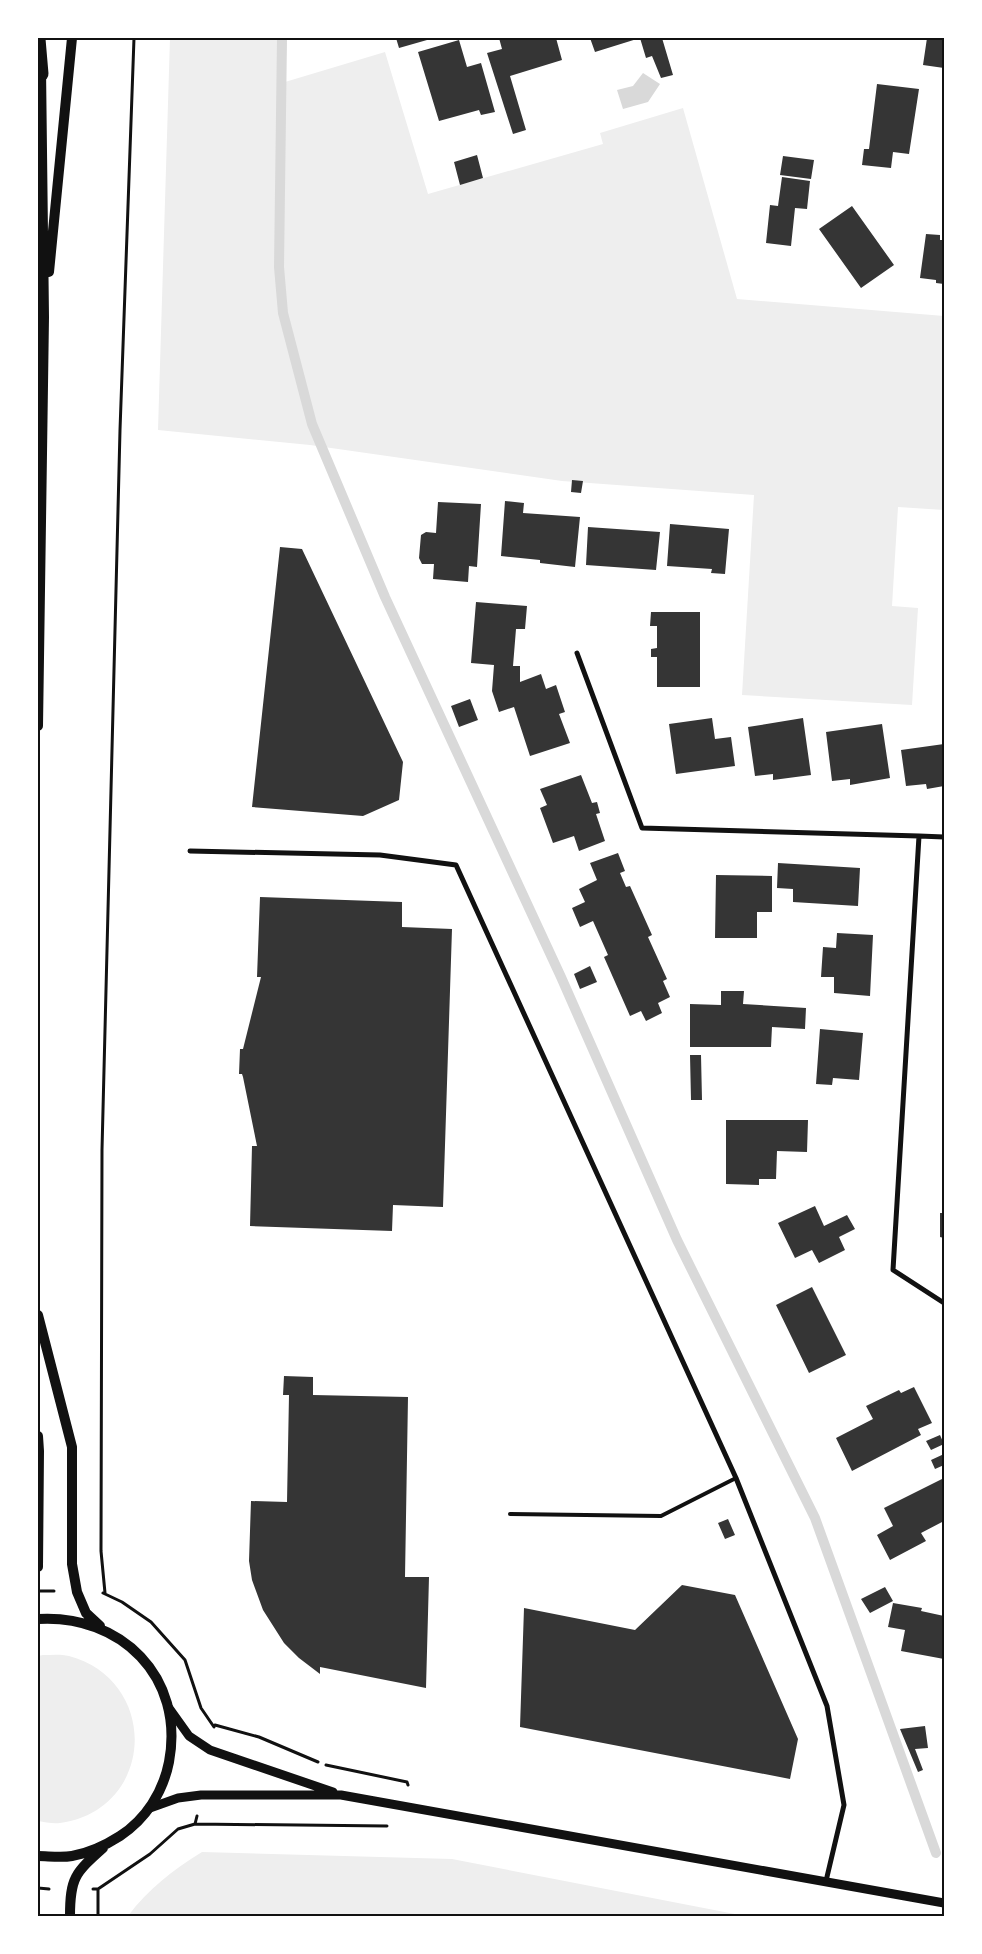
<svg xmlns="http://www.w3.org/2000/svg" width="982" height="1954" font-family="Lato,sans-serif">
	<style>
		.green { fill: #eee }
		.water { fill: #d9d9d9 }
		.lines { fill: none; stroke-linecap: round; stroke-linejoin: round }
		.stream { stroke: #d9d9d9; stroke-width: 10 }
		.building { fill: #353535 }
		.path { stroke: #111; stroke-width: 3 }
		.service { stroke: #111; stroke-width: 4 }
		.minor { stroke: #111; stroke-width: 5 }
		.tertiary { stroke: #111; stroke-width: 9 }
		.secondary { stroke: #111; stroke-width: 10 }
		.motorway { stroke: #111; stroke-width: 15 }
		.neatline { fill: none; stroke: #111; stroke-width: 2 }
	</style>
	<rect width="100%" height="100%" fill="#fff"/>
	<!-- green -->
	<path class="green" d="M170,38H287L285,82L385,52L428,194L603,144L600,133L683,108L737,299L944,316V510L898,507L892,606L918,608L912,705L742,695L754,495L562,481L310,445L158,430Z
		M43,1655C51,1655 61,1654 69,1656C161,1681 155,1810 60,1823C53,1824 45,1822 38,1821V1656Z
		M202,1852L452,1859L745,1916H128C148,1889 173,1870 202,1852Z"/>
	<!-- water -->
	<path class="water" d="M643,73L660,84L648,102L623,109L617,90L633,86Z"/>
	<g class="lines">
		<!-- stream -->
		<path class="stream" d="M282,38L279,267L283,313L312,424L385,597L561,977L677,1240L815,1518L936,1853"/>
	</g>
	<!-- building -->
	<path class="building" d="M396,38H434L399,48Z
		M499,38H556L562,60L510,76L526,130L513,134L487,53L502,49Z
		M590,38H662L673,75L661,78L652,56L646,58L640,38L595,52Z
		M927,38H944V68L923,65Z
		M459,40L467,67L481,63L495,112L481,115L479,110L439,121L418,52Z
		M877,84L919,89L909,154L893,152L891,168L862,165L864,149H869Z
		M477,155L483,178L460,185L454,162Z
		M783,156L814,160L811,179L780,175Z
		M782,177L810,181L807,209L795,208L791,246L766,243L770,205L778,206Z
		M852,206L894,265L861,288L819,229Z
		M926,234L940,235V240H944V284L936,283V280L920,278Z
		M572,480L583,481L581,493L571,492Z
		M505,501L524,503L523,513L580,517L575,567L540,563V560L501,556Z
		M438,502L481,504L477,567L469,566L468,582L433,579L434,564H422L419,558L421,535L426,532L436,533Z
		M670,524L729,529L725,574L711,573L712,569L667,566Z
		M588,527L660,532L656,570L586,565Z
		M280,547L302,549L403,762L399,800L363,816L252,807Z
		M476,602L527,606L525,629H516L513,666H520V682L541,674L546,689L556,685L565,712L559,714L570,743L530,756L514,707L499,712L492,691L494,665L471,663Z
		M651,612H700V687H657V657H651V649L657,648V626H650Z
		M470,699L478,720L459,727L451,706Z
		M712,718L715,739L731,737L735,766L676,774L669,724Z
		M803,718L811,775L773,780V774L755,776L748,727Z
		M882,724L890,778L850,785V779L832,781L826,732Z
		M944,744V786L927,789L926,784L906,786L901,750Z
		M581,775L592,803L597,802L600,813L596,814L605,841L579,851L574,836L553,843L540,808L547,805L540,789Z
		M618,853L625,871L620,873L626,887L630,886L652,935L648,937L667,979L663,981L670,997L658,1003L662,1013L646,1021L641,1011L630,1016L604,957L608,955L593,921L580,927L572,908L585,902L579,889L597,880L590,863Z
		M778,863L860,868L858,906L793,902V889L777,888Z
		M716,875L772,876V912H757V938H715Z
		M260,897L402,902V927L452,929L443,1207L393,1205L392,1231L250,1226L252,1146H257L243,1077L242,1074H239L240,1049H243L261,977H257Z
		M837,933L873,935L870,996L834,993V977H821L823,947L836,948Z
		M590,966L597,982L580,989L574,974Z
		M721,991H744L743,1004L806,1008L805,1029L772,1027L771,1047H690V1004L721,1005Z
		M820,1029L863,1033L859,1080L833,1078L832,1085L816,1084Z
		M690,1055H701L702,1100H691Z
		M726,1120H808L807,1152L777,1151L776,1179H759V1185L726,1184Z
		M815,1206L824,1226L847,1215L855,1229L839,1237L845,1250L819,1263L812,1250L795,1258L778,1223Z
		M940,1213H944V1238L940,1237Z
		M812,1287L846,1355L809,1373L776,1305Z
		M284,1376L313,1377V1395L408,1397L405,1577H429L426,1688L320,1667V1674L299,1658L284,1643L263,1610L252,1580L249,1561L251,1501L287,1502L289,1395H283Z
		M914,1387L932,1423L918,1429L921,1435L852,1471L836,1438L873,1419L866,1406L899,1390L901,1393Z
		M940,1435L944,1444L931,1450L926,1441Z
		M944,1454V1465L935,1469L931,1460Z
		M944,1478V1521L921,1533L926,1541L890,1560L877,1535L893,1526L884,1508Z
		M728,1519L735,1535L725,1539L718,1523Z
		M682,1585L735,1595L798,1739L790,1779L520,1727L524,1608L635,1630Z
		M885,1587L893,1601L870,1613L861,1599Z
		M893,1603L922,1608L921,1611L944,1616V1659L901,1651L905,1630L888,1627Z
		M925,1726L928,1748L915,1749L923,1770L918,1772L900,1729Z"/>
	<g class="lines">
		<!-- path -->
		<path class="path" d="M38,1591H54
			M103,1593L122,1602L151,1622L185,1660L201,1708L214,1727
			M105,1593L101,1551L102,1150L120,430L134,38
			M215,1725L259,1737L318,1762
			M326,1765L407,1782L408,1785
			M195,1824L387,1826
			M38,1888L49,1889
			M93,1889H98L150,1854L178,1829L195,1824L197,1816
			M98,1889V1916"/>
		<!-- service -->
		<path class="service" d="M510,1514L661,1516L736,1478"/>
		<!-- minor -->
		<path class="minor" d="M577,653L642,828L919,836
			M944,837L919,836L893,1270L944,1303
			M190,851L380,855L456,865L736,1478L827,1706L844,1805L826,1881"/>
		<!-- tertiary -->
		<path class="tertiary" d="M169,1708L189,1736L210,1750L333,1792
			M150,1808L178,1798L201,1795H341L944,1903"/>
		<!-- secondary -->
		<path class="secondary" d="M49,272L72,38
			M38,726L44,317L41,68
			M38,1315L72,1447V1564L77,1592L86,1613L100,1626
			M38,1436L39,1451L38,1567
			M38,1619C121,1614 185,1677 169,1762C163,1792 146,1819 120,1836C106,1845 89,1853 72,1856C61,1858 48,1856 38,1856
			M70,1916C70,1878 75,1873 103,1848"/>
		<!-- motorway -->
		<path class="motorway" d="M38,39L41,74"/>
	</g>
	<!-- border -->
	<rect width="982" height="1954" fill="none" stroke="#ffffff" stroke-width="78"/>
	<rect x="39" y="39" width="904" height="1876" class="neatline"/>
</svg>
